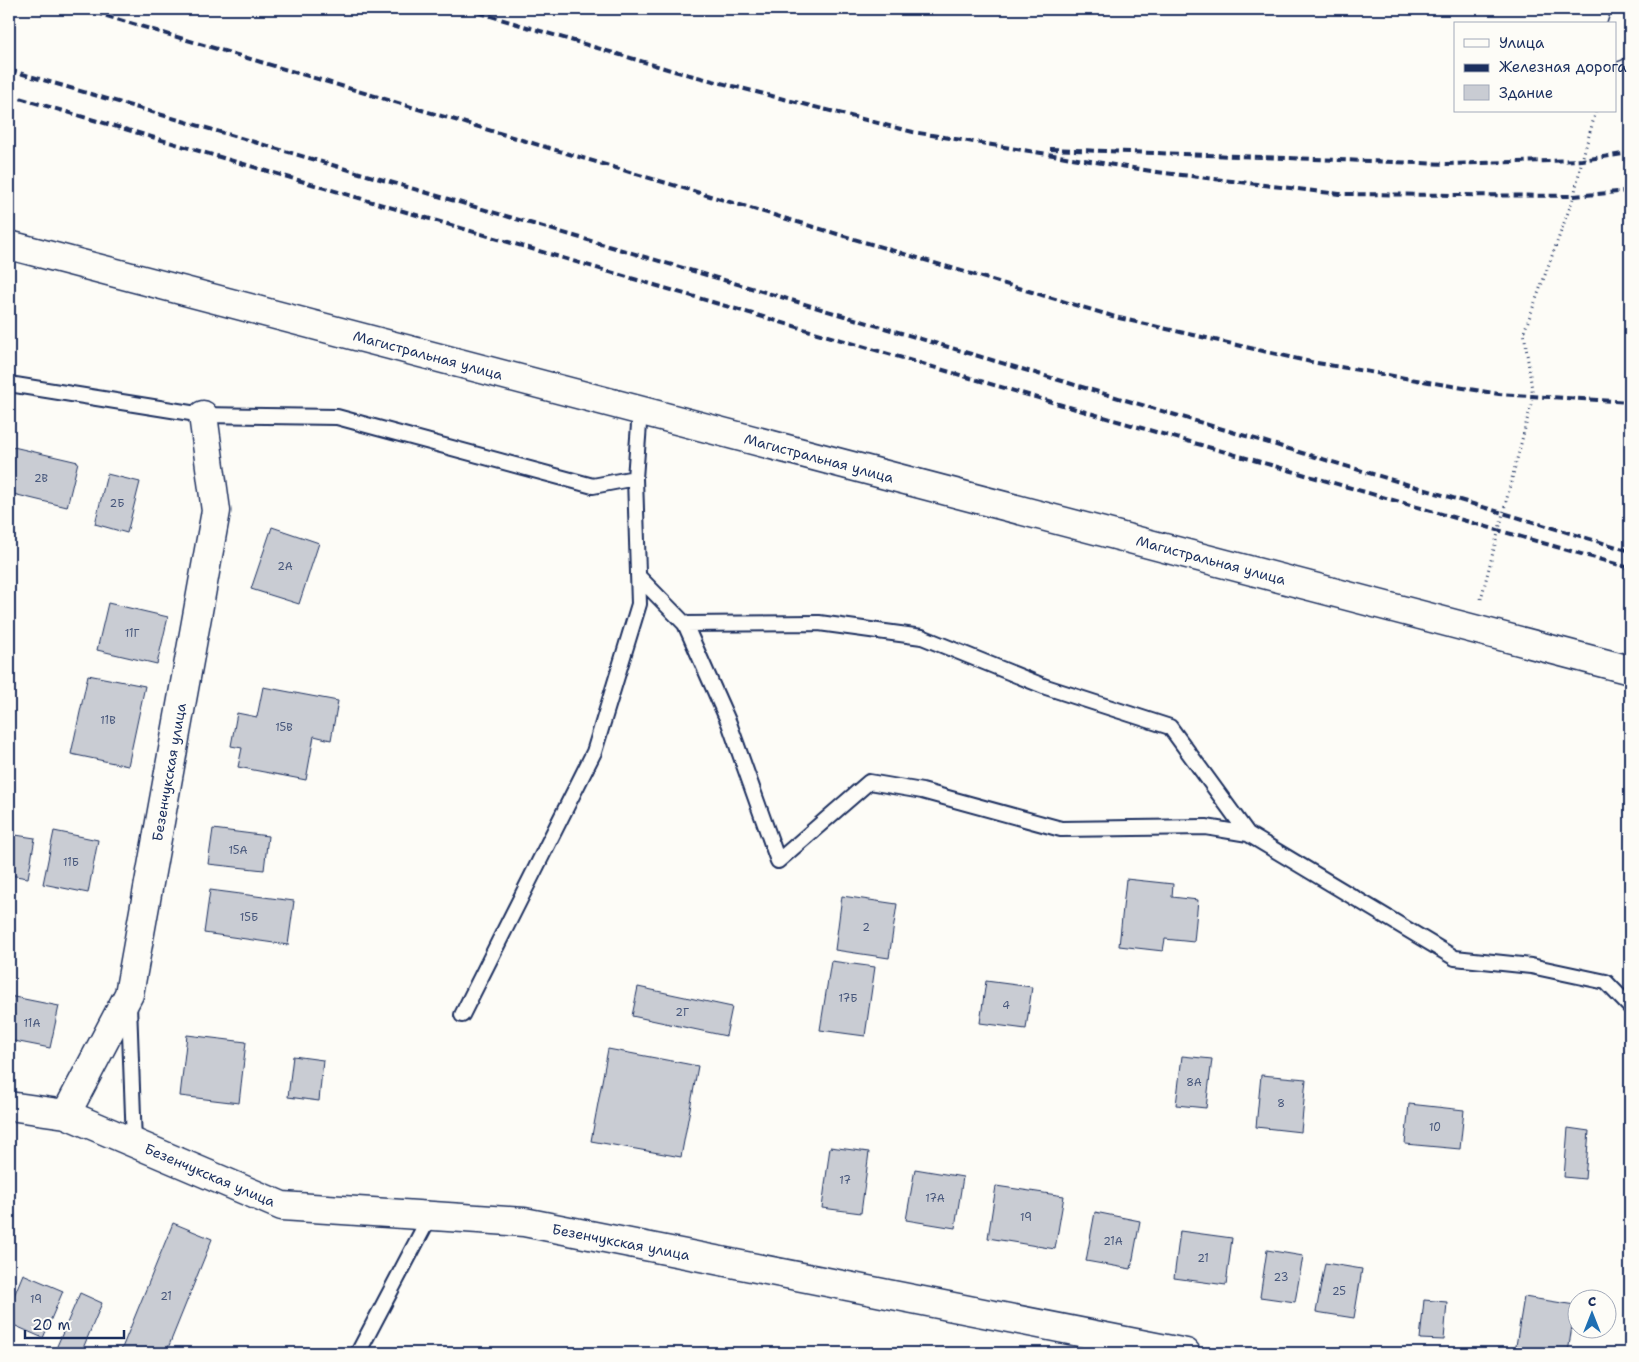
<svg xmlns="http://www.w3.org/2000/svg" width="1639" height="1362" font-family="'Shantell Sans',sans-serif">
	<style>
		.building { fill: #c9ccd3; stroke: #1b2f5e }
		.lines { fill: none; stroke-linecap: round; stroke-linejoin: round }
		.service-casing { stroke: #1b2f5e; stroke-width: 18 }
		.minor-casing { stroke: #1b2f5e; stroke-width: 31 }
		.tertiary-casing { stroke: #1b2f5e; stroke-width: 31 }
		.primary-casing { stroke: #1b2f5e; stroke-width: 31 }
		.path { stroke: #1b2f5e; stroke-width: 3; stroke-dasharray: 1 4; stroke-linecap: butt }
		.service { stroke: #fdfcf7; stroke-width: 14 }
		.minor { stroke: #fdfcf7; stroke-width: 28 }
		.tertiary { stroke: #fdfcf7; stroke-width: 28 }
		.primary { stroke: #fdfcf7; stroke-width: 28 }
		.rail { stroke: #1b2f5e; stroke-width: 4; stroke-dasharray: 8 4; stroke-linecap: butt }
		.labels { text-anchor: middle; stroke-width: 4.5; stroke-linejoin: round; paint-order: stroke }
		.number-label { font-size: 11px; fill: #46567b }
		.street-label { font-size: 14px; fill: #1b2f5e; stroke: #fdfcf7 }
	</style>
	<rect width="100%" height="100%" fill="#fdfcf7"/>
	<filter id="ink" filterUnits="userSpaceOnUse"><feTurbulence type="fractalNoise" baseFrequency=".02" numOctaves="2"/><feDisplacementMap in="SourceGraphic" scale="10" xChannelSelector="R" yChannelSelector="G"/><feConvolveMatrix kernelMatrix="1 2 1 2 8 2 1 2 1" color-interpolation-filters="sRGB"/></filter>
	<g filter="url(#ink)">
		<!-- building -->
		<path class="building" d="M9,446L78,462L67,507L9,493Z
			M107,474L140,482L127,533L95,524Z
			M272,527L319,543L299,604L251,589Z
			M108,603L168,617L157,664L97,650Z
			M88,675L145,686L128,766L71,754Z
			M263,687L338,701L331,740L314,736L306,780L238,767L242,748L231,746L237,713L257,717Z
			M213,829L268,836L264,870L208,864Z
			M54,831L98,840L88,893L43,884Z
			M9,834L35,838L28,878L9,875Z
			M1126,879L1173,884L1172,897L1198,900L1194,942L1165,939L1163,951L1119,946Z
			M210,890L294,901L288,945L204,933Z
			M842,896L897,904L889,958L835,950Z
			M831,961L875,967L865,1036L820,1030Z
			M986,981L1032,987L1026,1029L980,1023Z
			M638,987L732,1007L726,1036L632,1016Z
			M9,996L59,1006L50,1048L9,1040Z
			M187,1035L246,1042L239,1103L180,1096Z
			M608,1049L698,1066L681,1157L591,1141Z
			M293,1056L323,1060L319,1101L288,1097Z
			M1182,1056L1212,1059L1206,1108L1176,1105Z
			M1261,1075L1306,1079L1301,1132L1256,1127Z
			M1409,1104L1464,1110L1460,1149L1405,1144Z
			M1568,1128L1589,1131L1585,1179L1564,1177Z
			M830,1147L869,1152L861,1213L822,1208Z
			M915,1169L963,1177L955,1228L906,1220Z
			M996,1186L1064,1196L1055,1249L988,1238Z
			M1095,1212L1140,1221L1131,1269L1086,1261Z
			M173,1223L212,1239L166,1353H120Z
			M1180,1231L1232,1238L1226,1285L1174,1278Z
			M1267,1250L1303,1256L1295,1302L1260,1297Z
			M1325,1263L1362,1269L1354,1318L1316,1312Z
			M23,1274L63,1291L43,1338L9,1323V1308Z
			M80,1293L102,1303L81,1353H54Z
			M1524,1297L1575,1305L1568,1353L1515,1352Z
			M1424,1300L1447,1302L1444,1340L1420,1339Z
			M699,1348L746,1353H699Z"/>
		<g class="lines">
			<defs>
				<path id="service" d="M9,384L203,415L337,417L593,486L635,478L640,411
					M638,576L685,624L819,623L922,637L1046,687L1170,727L1248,834L1455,958L1531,966L1606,982L1630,1007
					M685,624L729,723L778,861L869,782L922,791L1061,829L1206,827L1248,834
					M129,1005L134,1143
					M462,1015L594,752L639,604L635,478
					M358,1353L430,1216"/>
				<path id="minor" d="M9,1106L66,1114L282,1206L524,1222L1186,1353
					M66,1114L129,994L216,511L203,415"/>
				<path id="tertiary" d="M1615,47L1627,9"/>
				<path id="primary" d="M9,245L1630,670"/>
			</defs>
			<!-- service casing -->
			<use href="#service" class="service-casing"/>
			<!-- minor casing -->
			<use href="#minor" class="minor-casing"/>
			<!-- tertiary casing -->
			<use href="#tertiary" class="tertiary-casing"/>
			<!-- primary casing -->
			<use href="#primary" class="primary-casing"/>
			<!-- path -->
			<path class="path" d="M1481,599L1533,397L1524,332L1574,196L1582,160L1596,111"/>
			<!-- service -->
			<use href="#service" class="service"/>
			<!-- minor -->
			<use href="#minor" class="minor"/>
			<!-- tertiary -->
			<use href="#tertiary" class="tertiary"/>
			<!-- primary -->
			<use href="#primary" class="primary"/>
			<!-- rail -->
			<path class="rail" d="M83,9L1119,318L1311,362L1499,394L1630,402
				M467,9L674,71L913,132L1157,172L1339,194L1574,196L1630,191
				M9,70L751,288L1630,551
				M9,95L1079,410L1630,568
				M1050,149L1446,164L1582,160L1630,153"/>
		</g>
	</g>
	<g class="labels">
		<!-- number labels -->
		<g class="number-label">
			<text x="41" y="482">2В</text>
			<text x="117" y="507">2Б</text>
			<text x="285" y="570">2А</text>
			<text x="132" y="637">11Г</text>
			<text x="108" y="724">11В</text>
			<text x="284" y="731">15В</text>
			<text x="238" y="854">15А</text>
			<text x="71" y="866">11Б</text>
			<text x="249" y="921">15Б</text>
			<text x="866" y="931">2</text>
			<text x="848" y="1002">17Б</text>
			<text x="1006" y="1009">4</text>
			<text x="682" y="1016">2Г</text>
			<text x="32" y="1027">11А</text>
			<text x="1194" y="1086">8А</text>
			<text x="1281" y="1107">8</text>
			<text x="1435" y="1131">10</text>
			<text x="845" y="1184">17</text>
			<text x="935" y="1202">17А</text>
			<text x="1026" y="1221">19</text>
			<text x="1113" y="1245">21А</text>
			<text x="1203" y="1262">21</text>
			<text x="1281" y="1281">23</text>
			<text x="1339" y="1295">25</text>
			<text x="166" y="1300">21</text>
			<text x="36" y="1303">19</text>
		</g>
		<!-- street labels -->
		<g class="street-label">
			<text transform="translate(428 355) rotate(15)" y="5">Магистральная улица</text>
			<text transform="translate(819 458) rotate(15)" y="5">Магистральная улица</text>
			<text transform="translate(1211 560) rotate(15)" y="5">Магистральная улица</text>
			<text transform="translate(169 772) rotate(-80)" y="5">Безенчукская улица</text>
			<text transform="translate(210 1175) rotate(23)" y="5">Безенчукская улица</text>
			<text transform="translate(621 1242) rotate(11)" y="5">Безенчукская улица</text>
		</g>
	</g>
	<!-- margin -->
	<rect width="1639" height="1362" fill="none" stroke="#fdfcf7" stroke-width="30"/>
	<rect x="15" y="15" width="1609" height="1332" fill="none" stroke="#1b2f5e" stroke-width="2" filter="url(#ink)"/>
	<!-- legend -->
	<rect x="1454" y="22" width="162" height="90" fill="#fdfcf7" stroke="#a3aaba"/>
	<rect x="1464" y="39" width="25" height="8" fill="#fdfcf7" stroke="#a3aaba"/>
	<text x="1499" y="48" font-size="15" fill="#1b2f5e">Улица</text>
	<rect x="1464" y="64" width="25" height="8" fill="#1b2f5e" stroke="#a3aaba"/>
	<text x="1499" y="72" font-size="15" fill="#1b2f5e">Железная дорога</text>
	<rect x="1464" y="85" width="25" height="15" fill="#c9ccd3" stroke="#a3aaba"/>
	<text x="1499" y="98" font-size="15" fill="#1b2f5e">Здание</text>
	<!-- north arrow -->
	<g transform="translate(1592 1314)"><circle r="24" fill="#fdfcf7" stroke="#a3aaba"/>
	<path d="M0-4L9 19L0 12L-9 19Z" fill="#1f6fb2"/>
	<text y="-8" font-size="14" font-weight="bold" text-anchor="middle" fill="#1b2f5e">С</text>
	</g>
	<!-- scale -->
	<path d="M25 1330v8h99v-8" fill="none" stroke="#1b2f5e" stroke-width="2.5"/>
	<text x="32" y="1330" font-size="15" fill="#1b2f5e" stroke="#fdfcf7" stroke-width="4" paint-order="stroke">20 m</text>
</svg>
